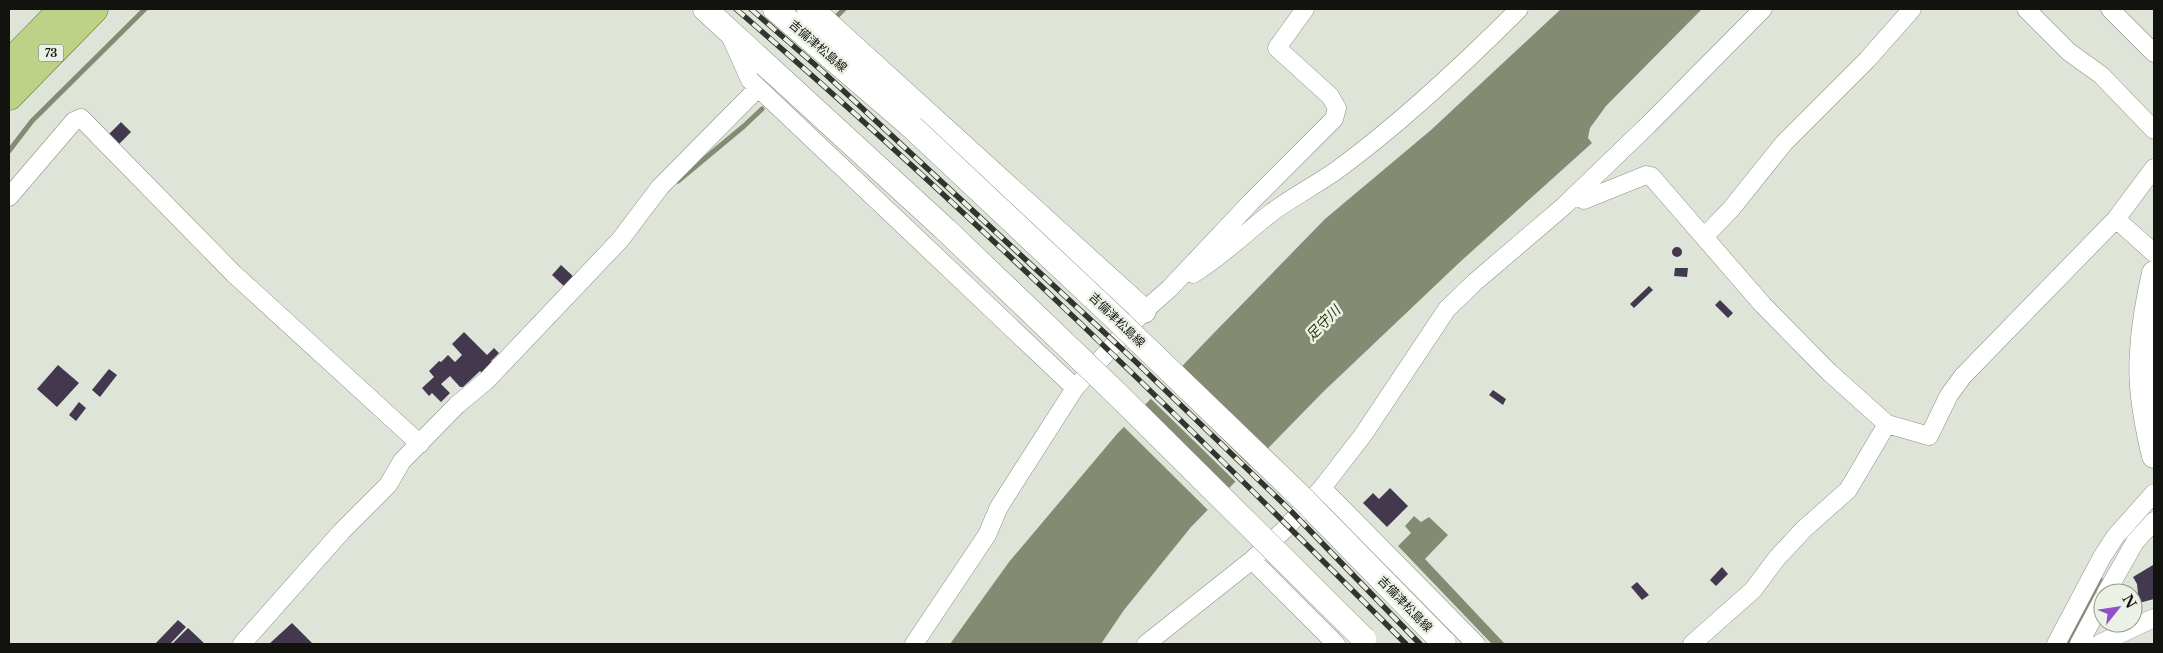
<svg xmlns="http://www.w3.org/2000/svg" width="2163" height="653" font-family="'Libre Baskerville','Noto Sans JP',serif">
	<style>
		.water { fill: #838c72 }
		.pier { fill: #dfe4d8 }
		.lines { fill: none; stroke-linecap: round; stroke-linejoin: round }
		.stream { stroke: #838c72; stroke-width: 5 }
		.building { fill: #43384e }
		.minor-casing { stroke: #8d9186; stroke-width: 19 }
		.secondary-casing { stroke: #8d9186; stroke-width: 25 }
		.primary-casing { stroke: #657c28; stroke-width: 29 }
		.minor { stroke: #fff; stroke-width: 18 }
		.secondary { stroke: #fff; stroke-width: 24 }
		.primary { stroke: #bdd286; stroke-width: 28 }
		.rail-casing { stroke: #32342f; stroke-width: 5.5 }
		.rail { stroke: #ecf1e5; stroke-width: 4; stroke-dasharray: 11; stroke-linecap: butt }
		.secondary-bridge-casing { stroke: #8d9186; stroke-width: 25; stroke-linecap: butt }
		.secondary-bridge { stroke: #fff; stroke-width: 24 }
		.labels { text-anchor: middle; stroke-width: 5; stroke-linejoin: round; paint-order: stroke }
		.shield { fill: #ecf1e5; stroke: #53564f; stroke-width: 1 }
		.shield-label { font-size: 11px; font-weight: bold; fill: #12130f }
		.street-label { font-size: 12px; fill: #12130f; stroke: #ecf1e5 }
		.water-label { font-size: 14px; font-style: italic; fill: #2b3808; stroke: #ecf1e5 }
	</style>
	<rect width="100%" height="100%" fill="#dfe4d8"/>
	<!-- water -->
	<path class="water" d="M1561,9H1702L1606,106L1590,128L1588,138L1592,143L1460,262L1323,392L1191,527L1124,610L1101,644H950L1009,562L1117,434L1210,337L1325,219L1431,130Z
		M1414,516L1421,522L1429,517L1448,535L1425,559L1505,644H1492L1398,546L1411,533L1405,526Z"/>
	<!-- pier -->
	<path class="pier" d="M1164,381L1252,468L1237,483L1149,397Z
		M1142,405L1229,492L1210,512L1122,425Z"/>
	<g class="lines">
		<!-- stream -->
		<path class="stream" d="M832,21L844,9
			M9,151L32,121L145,9
			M678,181L744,126L762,109
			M2066,644L2100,579"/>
	</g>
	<!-- building -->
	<path class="building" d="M121,122L131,132L118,145L108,135Z
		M1672 252a5 5 0 1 1 10 0a5 5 0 1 1-10 0Z
		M561,265L576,279L567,289L552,275Z
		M1675,268H1688L1687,277L1674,276Z
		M1649,286L1653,290L1634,308L1630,304Z
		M1720,300L1733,313L1728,318L1715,305Z
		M464,332L487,355L494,348L499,353L491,361L495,364L484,375L480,371L463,387H460L450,376L441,384L450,393L441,402L432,393L429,396L422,388L434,377L429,371L439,361L441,362L448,355L455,362L462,355L452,344Z
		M58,365L79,383L57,407L37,389Z
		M109,369L117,375L100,397L92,390Z
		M1493,390L1506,399L1503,405L1489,395Z
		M79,402L86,408L76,421L69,415Z
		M1390,488L1408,506L1387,527L1363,503L1373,493L1379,499Z
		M2153,565L2154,599L2139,603L2137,584L2133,577Z
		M1722,567L1728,574L1716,586L1710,580Z
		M1637,582L1649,595L1642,600L1631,587Z
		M178,620L186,627L170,644H155Z
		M292,623L312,643L311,644H269Z
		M188,628L205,644H172Z"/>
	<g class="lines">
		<defs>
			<path id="minor" d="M2026,9L2069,52L2101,75L2154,130
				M2110,9L2154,53
				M730,35L750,80L1075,388
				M1575,195L1584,200L1646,175L1651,176L1763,305L1829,372L1887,424
				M9,197L74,121L81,118L234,274L420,444
				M2116,219L2154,253
				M1704,237L1731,209L1784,143L1867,60L1912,9
				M1193,274C1221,257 1245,233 1271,213C1292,197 1316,185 1337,170C1400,124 1464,64 1519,9
				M1322,488L1476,644
				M1252,560L1336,644
				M2106,593L2135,542L2154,521
				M242,644L342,531L388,485L402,461L457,405L487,380L620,240L660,187L758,88
				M914,644L987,535L999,507L1075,388L1144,311L1169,289L1251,202L1334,119L1337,108L1330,96L1277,48L1305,9
				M1146,644L1252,560L1284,530L1322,488L1363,435L1447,309L1475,282L1564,206L1648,125L1763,9
				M1692,644L1753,590L1777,558L1804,529L1848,490L1887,424L1929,436L1949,395L1963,376L2116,219L2154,168
				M2056,644L2102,557L2115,537L2154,493
				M2079,644L2103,599
				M2099,644L2154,618"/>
			<path id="secondary" d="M705,9L947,231
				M775,9L912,127
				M809,9L819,16L1144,311
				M2154,273C2148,300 2143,326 2142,353C2139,383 2147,427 2154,456"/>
			<path id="primary" d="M9,64L63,9
				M9,96L94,9"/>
		</defs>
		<!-- minor casing -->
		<use href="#minor" class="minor-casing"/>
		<!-- secondary casing -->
		<use href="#secondary" class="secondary-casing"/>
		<!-- primary casing -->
		<use href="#primary" class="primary-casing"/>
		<!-- minor -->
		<use href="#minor" class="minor"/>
		<!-- secondary -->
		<use href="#secondary" class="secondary"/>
		<!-- primary -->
		<use href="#primary" class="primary"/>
		<defs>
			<path id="rail" d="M736,9C969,210 1189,426 1406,644
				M751,9L821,70L1135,361L1291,511L1420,644"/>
		</defs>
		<!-- rail casing -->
		<use href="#rail" class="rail-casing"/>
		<!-- rail -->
		<use href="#rail" class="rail"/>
		<defs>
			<path id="secondary-bridge" d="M912,127L1112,315L1303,499L1443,642
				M947,231L1117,394L1364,639"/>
		</defs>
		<!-- secondary-bridge casing -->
		<use href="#secondary-bridge" class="secondary-bridge-casing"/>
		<!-- secondary-bridge -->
		<use href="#secondary-bridge" class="secondary-bridge"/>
	</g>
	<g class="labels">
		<!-- shield labels -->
		<rect class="shield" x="38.5" y="44.5" width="25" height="17" rx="4"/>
		<g class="shield-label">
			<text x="51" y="57">73</text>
		</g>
		<!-- street labels -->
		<g class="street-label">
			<text transform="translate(818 46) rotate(41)" y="4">吉備津松島線</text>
			<text transform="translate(1117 320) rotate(44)" y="4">吉備津松島線</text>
			<text transform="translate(1405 604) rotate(46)" y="4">吉備津松島線</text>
		</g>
		<!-- water labels -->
		<g class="water-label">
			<text transform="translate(1323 323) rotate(-46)" y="5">足守川</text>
		</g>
	</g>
	<!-- border -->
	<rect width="2163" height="653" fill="none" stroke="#12130f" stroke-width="20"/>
	<!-- north arrow -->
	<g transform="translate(2118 608) rotate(60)"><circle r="24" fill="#ecf1e5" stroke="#95988f"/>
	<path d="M0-4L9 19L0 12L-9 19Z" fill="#9251c6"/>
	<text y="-8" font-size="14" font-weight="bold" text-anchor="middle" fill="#12130f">N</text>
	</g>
</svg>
